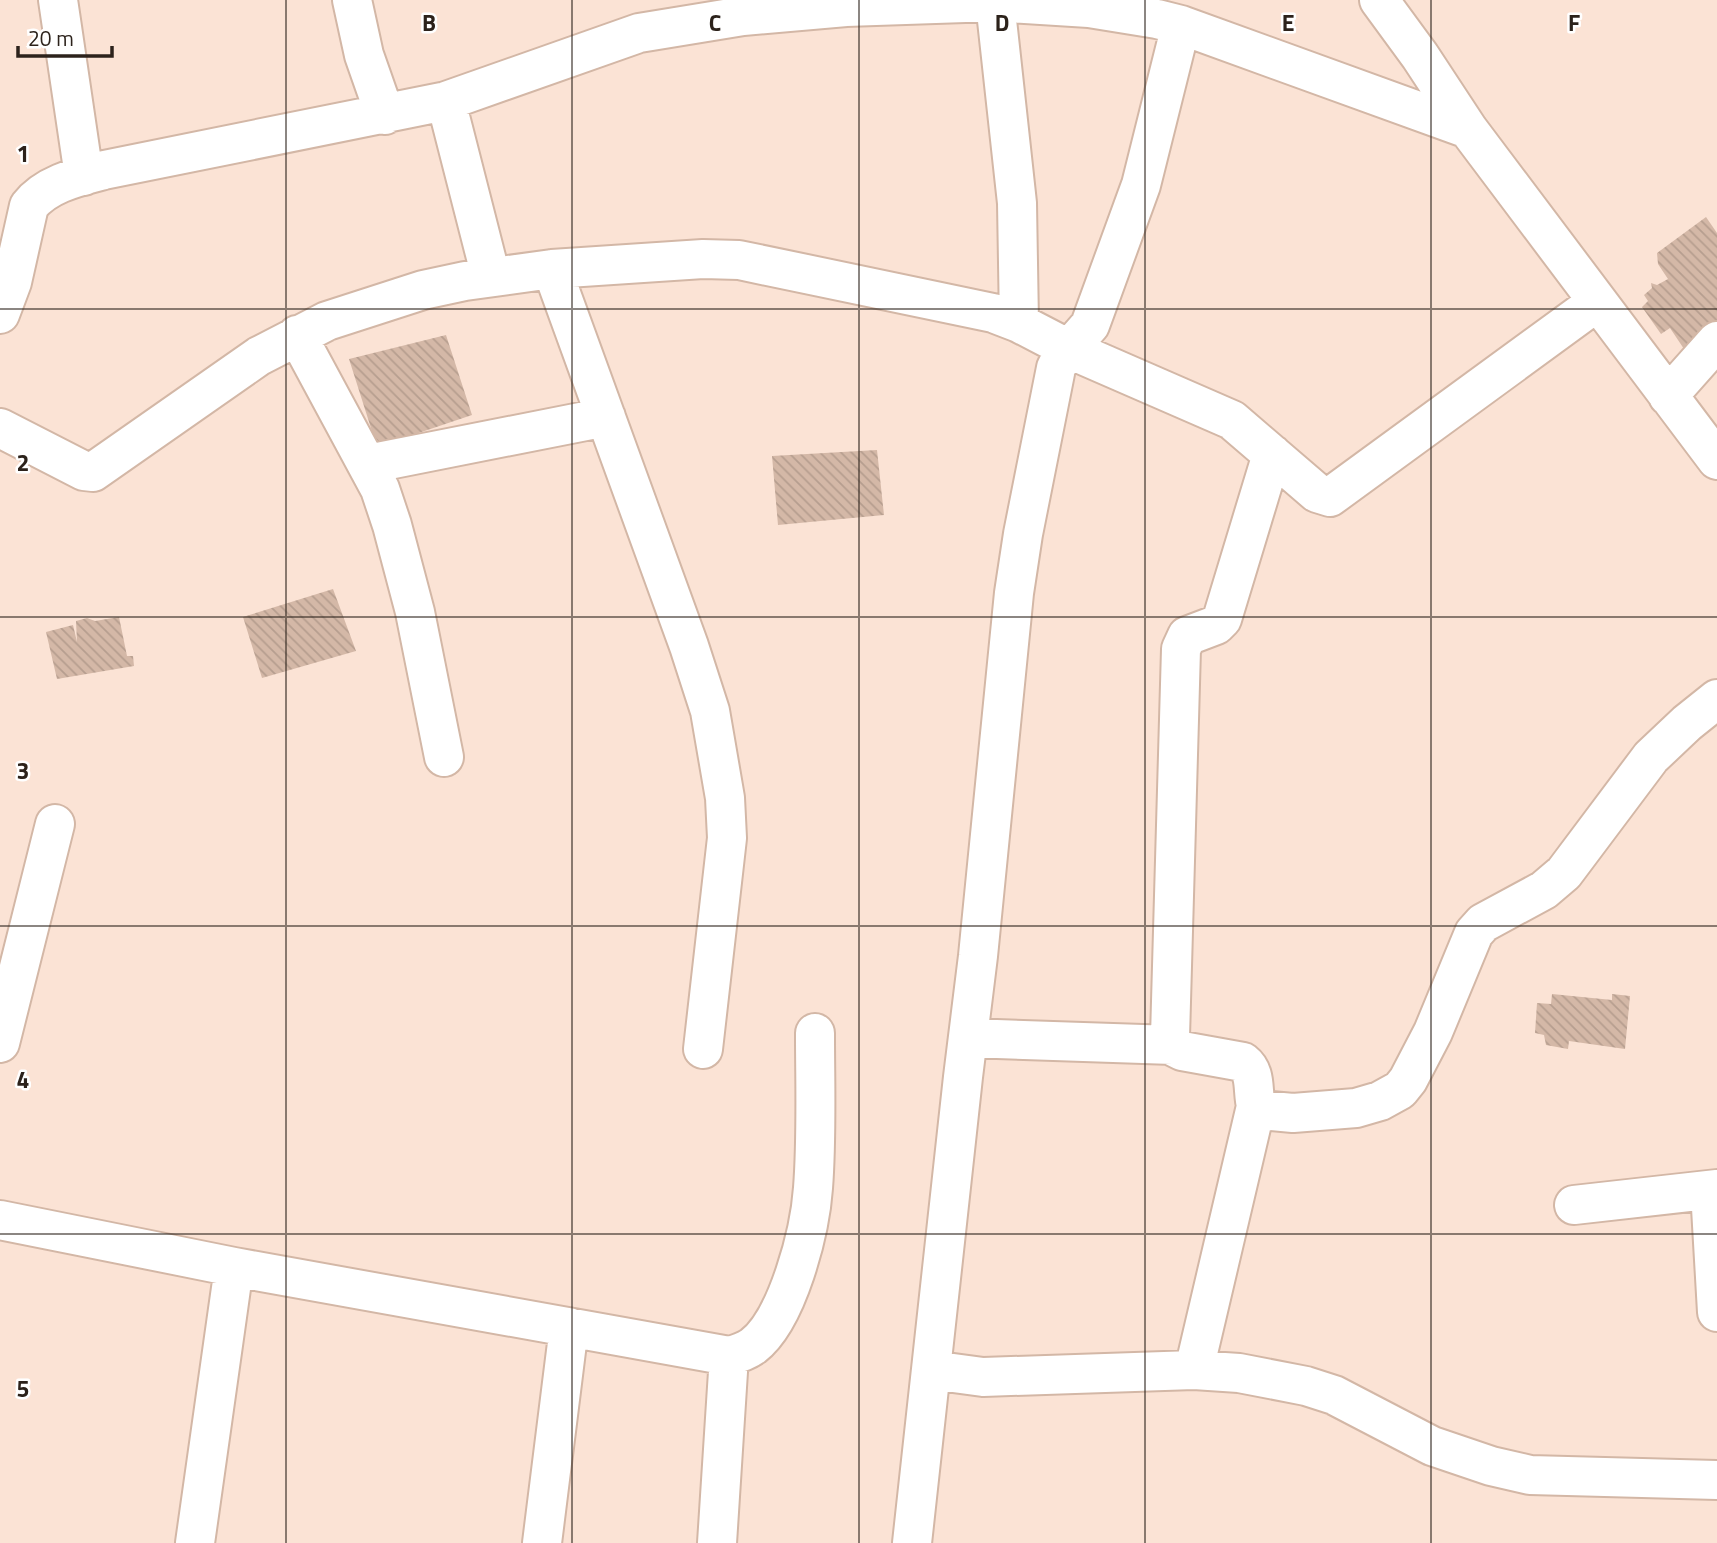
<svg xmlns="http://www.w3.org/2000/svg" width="1717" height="1543" font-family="'Titillium Web',sans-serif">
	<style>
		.building { fill: url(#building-back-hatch) }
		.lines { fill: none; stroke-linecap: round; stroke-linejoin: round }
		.minor-casing { stroke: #d3b7a6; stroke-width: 42 }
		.minor { stroke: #fff; stroke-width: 38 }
		.grid { fill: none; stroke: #2c221b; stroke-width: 2; stroke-opacity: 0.55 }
		.grid-label { font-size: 23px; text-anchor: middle; font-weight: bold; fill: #2c221b; stroke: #fff; stroke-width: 5; stroke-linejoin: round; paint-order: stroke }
	</style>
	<defs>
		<pattern id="building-back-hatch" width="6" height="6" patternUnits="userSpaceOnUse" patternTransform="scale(1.75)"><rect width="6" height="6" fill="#d4b8a7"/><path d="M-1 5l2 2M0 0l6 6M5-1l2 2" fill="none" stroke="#b69e8f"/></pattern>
	</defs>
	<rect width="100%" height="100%" fill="#fbe3d5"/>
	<!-- building -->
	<path class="building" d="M1706,217L1717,233V324L1686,352L1670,328L1661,334L1642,307L1648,301L1644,295L1652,288L1651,283L1657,285L1668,279L1658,264L1657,253Z
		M446,335L472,415L377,447L349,359Z
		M877,450L884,515L778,525L772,456Z
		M333,589L356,651L262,678L243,617Z
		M119,617L127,656H133L134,666L57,679L46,632L73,625L77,642L76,621L87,618L95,621Z
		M1552,994L1612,1000V994L1630,996L1625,1049L1569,1041L1568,1049L1546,1045L1544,1035L1535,1033L1537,1003L1551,1004Z"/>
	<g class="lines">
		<defs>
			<path id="minor" d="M58,0L84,176
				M352,0L364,55L385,115
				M1379,0L1420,56L1468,129L1717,460
				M995,2L1017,203L1019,323
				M446,101L491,277
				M552,269L689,646L710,711L725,798L727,838L703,1049
				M0,314L12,282L29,206C46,184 77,177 104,170L446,101L639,33L743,16L846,7L995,2L1089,8L1157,19L1181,25L1468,129
				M297,335L380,489L392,525L415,612L444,757
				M1668,396L1717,341
				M0,428L84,471L93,472L259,356L327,321L423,290L465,281L552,269L703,259L739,260L993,313L1019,323L1069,349L1232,420L1317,493L1330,497L1597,302
				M1272,454L1222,619L1216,625L1187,636L1181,649L1170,1037L1174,1047L1182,1051L1243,1062C1257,1073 1252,1090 1256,1106L1260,1110L1293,1113L1356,1108L1380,1101L1400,1090L1408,1080L1433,1032L1474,933L1483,923L1544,890L1564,873L1651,757L1687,723L1717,699
				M368,464L606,417
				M968,1038L1173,1045
				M0,1043L55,824
				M1710,1190L1717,1312
				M1574,1205L1717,1189
				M0,1220L234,1267L729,1356C737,1354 746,1351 753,1346C788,1319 810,1231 813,1188C817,1137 815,1084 815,1033
				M931,1370L983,1377L1194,1370L1239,1373L1306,1386L1334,1395L1432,1446L1491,1466L1530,1475L1717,1480
				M1194,1370L1256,1106
				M195,1543L234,1267
				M542,1543L569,1327
				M717,1543L729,1356
				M912,1543L963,1077L978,956L1014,593L1023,534L1056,368L1061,358L1090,325L1141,185L1181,25"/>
		</defs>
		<!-- minor casing -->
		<use href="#minor" class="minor-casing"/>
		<!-- minor -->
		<use href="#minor" class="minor"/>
	</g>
	<!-- grid -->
	<path class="grid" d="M286,0V1543M572,0V1543M859,0V1543M1145,0V1543M1431,0V1543M0,309H1717M0,617H1717M0,926H1717M0,1234H1717"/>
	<g class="grid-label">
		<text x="429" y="31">B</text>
		<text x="715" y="31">C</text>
		<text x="1002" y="31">D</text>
		<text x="1288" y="31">E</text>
		<text x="1574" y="31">F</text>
		<text x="23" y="162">1</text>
		<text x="23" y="471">2</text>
		<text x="23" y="779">3</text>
		<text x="23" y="1088">4</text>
		<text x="23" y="1397">5</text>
	</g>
	<!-- scale -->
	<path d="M18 46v10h94v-10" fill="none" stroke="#2c221b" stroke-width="3.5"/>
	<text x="28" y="46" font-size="21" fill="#2c221b" stroke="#ffffff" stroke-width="5" paint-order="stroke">20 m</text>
</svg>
